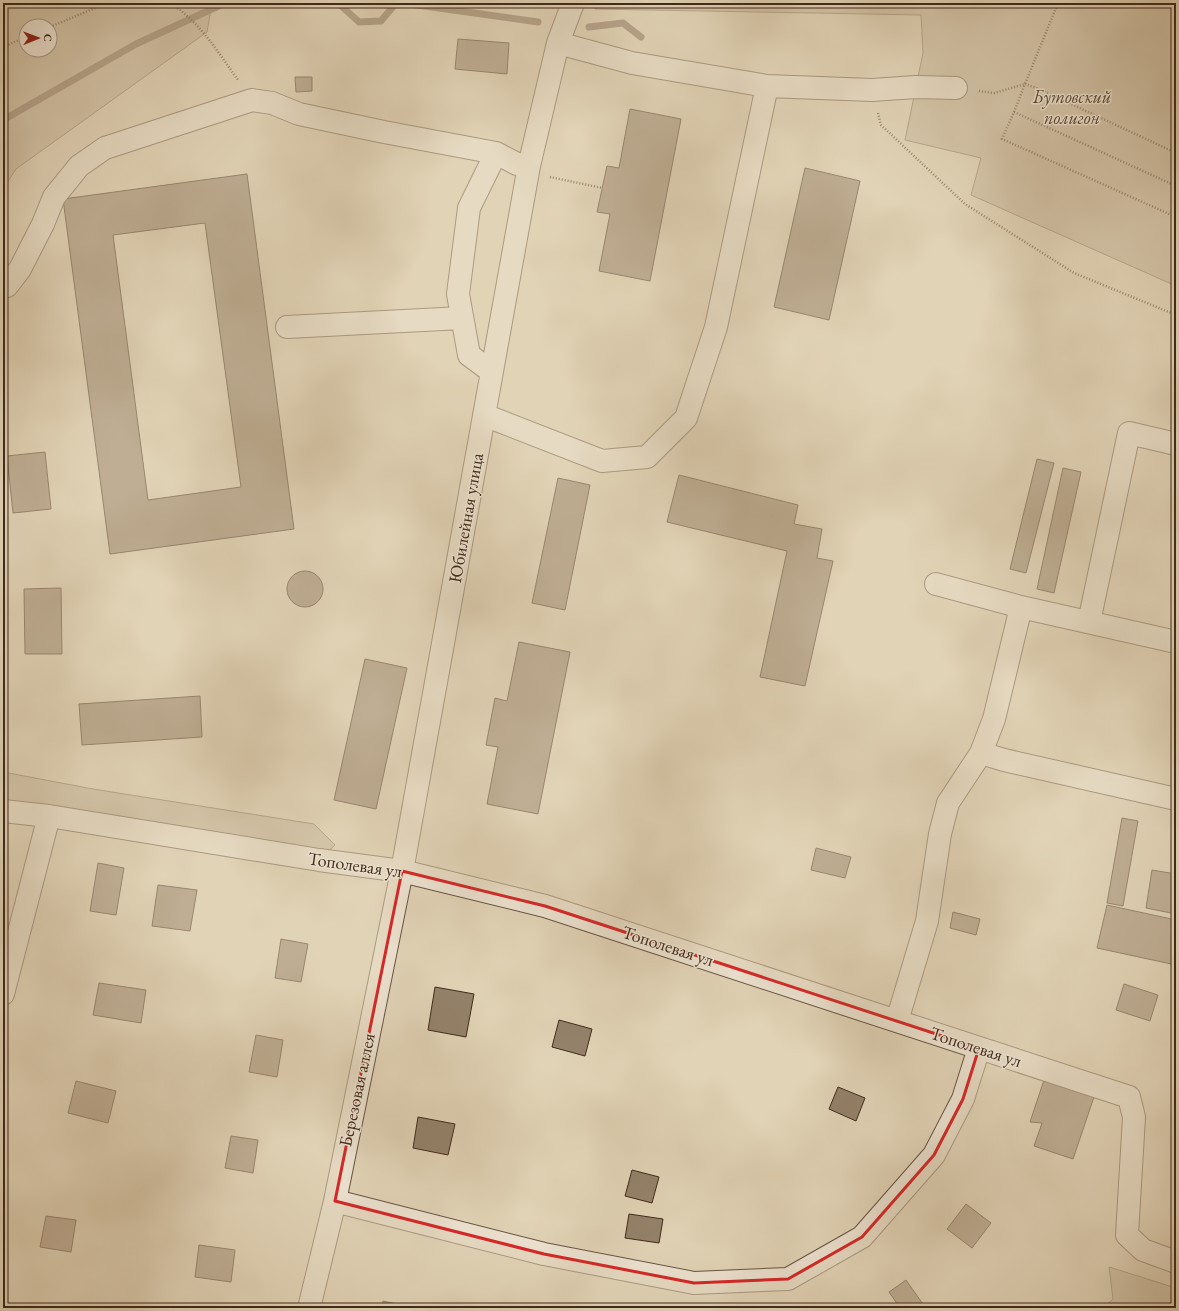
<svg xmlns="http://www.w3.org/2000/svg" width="1179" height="1311" font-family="'EB Garamond',serif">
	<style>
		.green { fill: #c6b69b; stroke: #83705a; fill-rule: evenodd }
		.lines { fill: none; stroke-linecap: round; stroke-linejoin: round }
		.stream { stroke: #806d58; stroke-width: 7 }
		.building { fill: #94826b; stroke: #402a1a; fill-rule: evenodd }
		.minor-casing { stroke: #685441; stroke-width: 24 }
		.path { stroke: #402a1a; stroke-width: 2.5; stroke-dasharray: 1 2; stroke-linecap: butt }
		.minor { stroke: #ece2d0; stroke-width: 22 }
		.marked { fill: none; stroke: #d62828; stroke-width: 3; stroke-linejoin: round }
		.labels { text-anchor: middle; stroke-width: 3; stroke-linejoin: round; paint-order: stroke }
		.park-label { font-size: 18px; font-style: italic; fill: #5b4634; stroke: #ece2d0 }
		.street-label { font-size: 18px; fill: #402a1a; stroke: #ece2d0 }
	</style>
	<rect width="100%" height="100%" fill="#e1d3b6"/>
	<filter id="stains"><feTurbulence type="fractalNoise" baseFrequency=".005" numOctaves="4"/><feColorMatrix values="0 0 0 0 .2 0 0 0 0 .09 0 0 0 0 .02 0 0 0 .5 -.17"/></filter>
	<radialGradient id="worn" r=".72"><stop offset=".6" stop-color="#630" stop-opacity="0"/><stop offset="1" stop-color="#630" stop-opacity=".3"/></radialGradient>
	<!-- green -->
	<path class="green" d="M3,3H212L207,32L16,169L3,189ZM26,26H50V50H26Z
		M598,3H1176V286L971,195L981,158L905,140L923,53L921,15L595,9Z
		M3,772L93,789L314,824L335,845L319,860L3,817Z
		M1109,1267L1176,1288V1308H1103L1113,1299Z"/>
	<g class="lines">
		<!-- stream -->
		<path class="stream" d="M338,3L359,22L381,21L396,3
			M403,3L538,22
			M589,27L623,23L641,37
			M3,120L136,44L225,3"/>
	</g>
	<!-- building -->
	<path class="building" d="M458,39L509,43L507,74L455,69Z
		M295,77H312V91L296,92Z
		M630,109L681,119L650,281L599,271L610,214L597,212L607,166L619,168Z
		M805,168L860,181L829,320L774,307Z
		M247,174L294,529L110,554L63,199ZM205,223L241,487L148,500L113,235Z
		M45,452L51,509L13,513L7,456Z
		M1037,459L1054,463L1026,573L1010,569Z
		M1063,468L1081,472L1054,593L1037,589Z
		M679,475L798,505L794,524L822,529L817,558L833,561L805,686L760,677L787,551L667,522Z
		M558,478L590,485L565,610L532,603Z
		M287 589a18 18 0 1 1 36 0a18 18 0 1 1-36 0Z
		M61,588L62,654H25L24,589Z
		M519,642L570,652L538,814L487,804L498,747L486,745L495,698L507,701Z
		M365,659L407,668L376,809L334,800Z
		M200,696L202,737L82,745L79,704Z
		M1122,818L1138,821L1123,906L1107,903Z
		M816,848L851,857L845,878L811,870Z
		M98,863L124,868L116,915L90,911Z
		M1152,870L1176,874V914L1146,908Z
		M158,885L197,890L190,931L152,926Z
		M1107,905L1176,920V965L1097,948Z
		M953,912L980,919L976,935L950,928Z
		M281,939L308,944L301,982L275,978Z
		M99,983L146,990L141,1023L93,1015Z
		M1124,984L1158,995L1150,1021L1116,1010Z
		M435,987L474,994L466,1037L428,1030Z
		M559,1020L592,1029L585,1056L552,1047Z
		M256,1035L283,1040L277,1077L249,1072Z
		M1044,1080L1094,1097L1073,1159L1034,1146L1042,1123L1030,1122Z
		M76,1081L116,1091L108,1123L68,1113Z
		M838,1087L865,1098L856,1121L829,1109Z
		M418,1117L455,1124L448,1155L413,1148Z
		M231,1136L258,1140L253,1173L225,1168Z
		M632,1170L659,1177L652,1203L625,1196Z
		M966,1204L991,1223L972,1248L947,1229Z
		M629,1214L663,1219L659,1243L625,1238Z
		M46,1216L76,1220L71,1252L40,1247Z
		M199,1245L235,1250L231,1282L195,1277Z
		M906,1280L925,1307L924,1308H900L889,1292Z
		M383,1301L415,1308H381Z"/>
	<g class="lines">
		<defs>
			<path id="minor" d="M558,43L632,63L767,86L872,90L916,87L956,88
				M3,287L7,286L20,269L43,224L54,197L79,166L105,148L252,100L272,103L299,114L384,132L496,153L517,164L529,166
				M287,327L462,318
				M492,372L469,355L458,294L469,208L496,153
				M484,415L602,461L647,457L686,418L716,327L767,86
				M936,584L1021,607L1176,642
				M1089,622L1129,433L1176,444
				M981,753L1004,760L1176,799
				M3,811L49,816L319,860L402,871L545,906L1129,1097L1134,1117L1127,1235L1143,1250L1176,1262
				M3,994L49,816
				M897,1021L927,921L940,834L948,803L981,753L994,719L1021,607
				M335,1201L544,1254L694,1283L788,1279L862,1237L934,1155L963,1099L979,1048
				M309,1308L335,1201L402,871L529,166L558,43L573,3"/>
		</defs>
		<!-- minor casing -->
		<use href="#minor" class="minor-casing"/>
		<!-- path -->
		<path class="path" d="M170,3C199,21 218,52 238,80
			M50,27L107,3
			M3,47L26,37
			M979,91L994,93L1025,84L1058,3
			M1014,112L1025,84L1039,89L1176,153
			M878,113L881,125L965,204L1074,273L1176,315
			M550,177L602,188
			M1176,186L1014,112L1002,139L1176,217"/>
		<!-- minor -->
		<use href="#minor" class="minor"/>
	</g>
	<!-- marked area -->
	<path d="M0 0H1179V1311H0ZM402,871L545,906L979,1048L963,1099L934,1155L862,1237L788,1279L694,1283L544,1254L335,1201Z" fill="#e1d3b6" fill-opacity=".55" fill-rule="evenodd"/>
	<path class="marked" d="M402,871L545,906L979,1048L963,1099L934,1155L862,1237L788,1279L694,1283L544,1254L335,1201Z"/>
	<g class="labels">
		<!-- park labels -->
		<g class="park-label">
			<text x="1072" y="103">Бутовский<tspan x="1072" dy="21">полигон</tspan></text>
		</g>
		<!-- street labels -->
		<g class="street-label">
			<text transform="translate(466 518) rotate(-80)" y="6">Юбилейная улица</text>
			<text transform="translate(355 865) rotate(8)" y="6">Тополевая ул</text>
			<text transform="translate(668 946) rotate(18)" y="6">Тополевая ул</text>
			<text transform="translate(976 1047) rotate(18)" y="6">Тополевая ул</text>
			<text transform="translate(357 1090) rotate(-78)" y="6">Березовая аллея</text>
		</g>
	</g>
	<!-- margin -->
	<rect width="1179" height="1311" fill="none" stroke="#e1d3b6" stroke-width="16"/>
	<rect x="4" y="4" width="1171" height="1303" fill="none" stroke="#402a1a" stroke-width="2"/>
	<rect x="8" y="8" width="1163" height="1295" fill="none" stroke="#402a1a"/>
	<!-- north arrow -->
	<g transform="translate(38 38) rotate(89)"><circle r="19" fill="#ece2d0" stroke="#a79887"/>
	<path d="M0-3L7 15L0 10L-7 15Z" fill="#8f2418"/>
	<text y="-6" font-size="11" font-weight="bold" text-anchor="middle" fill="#402a1a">С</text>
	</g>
	<rect width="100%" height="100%" filter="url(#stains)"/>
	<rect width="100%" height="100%" fill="url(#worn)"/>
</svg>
